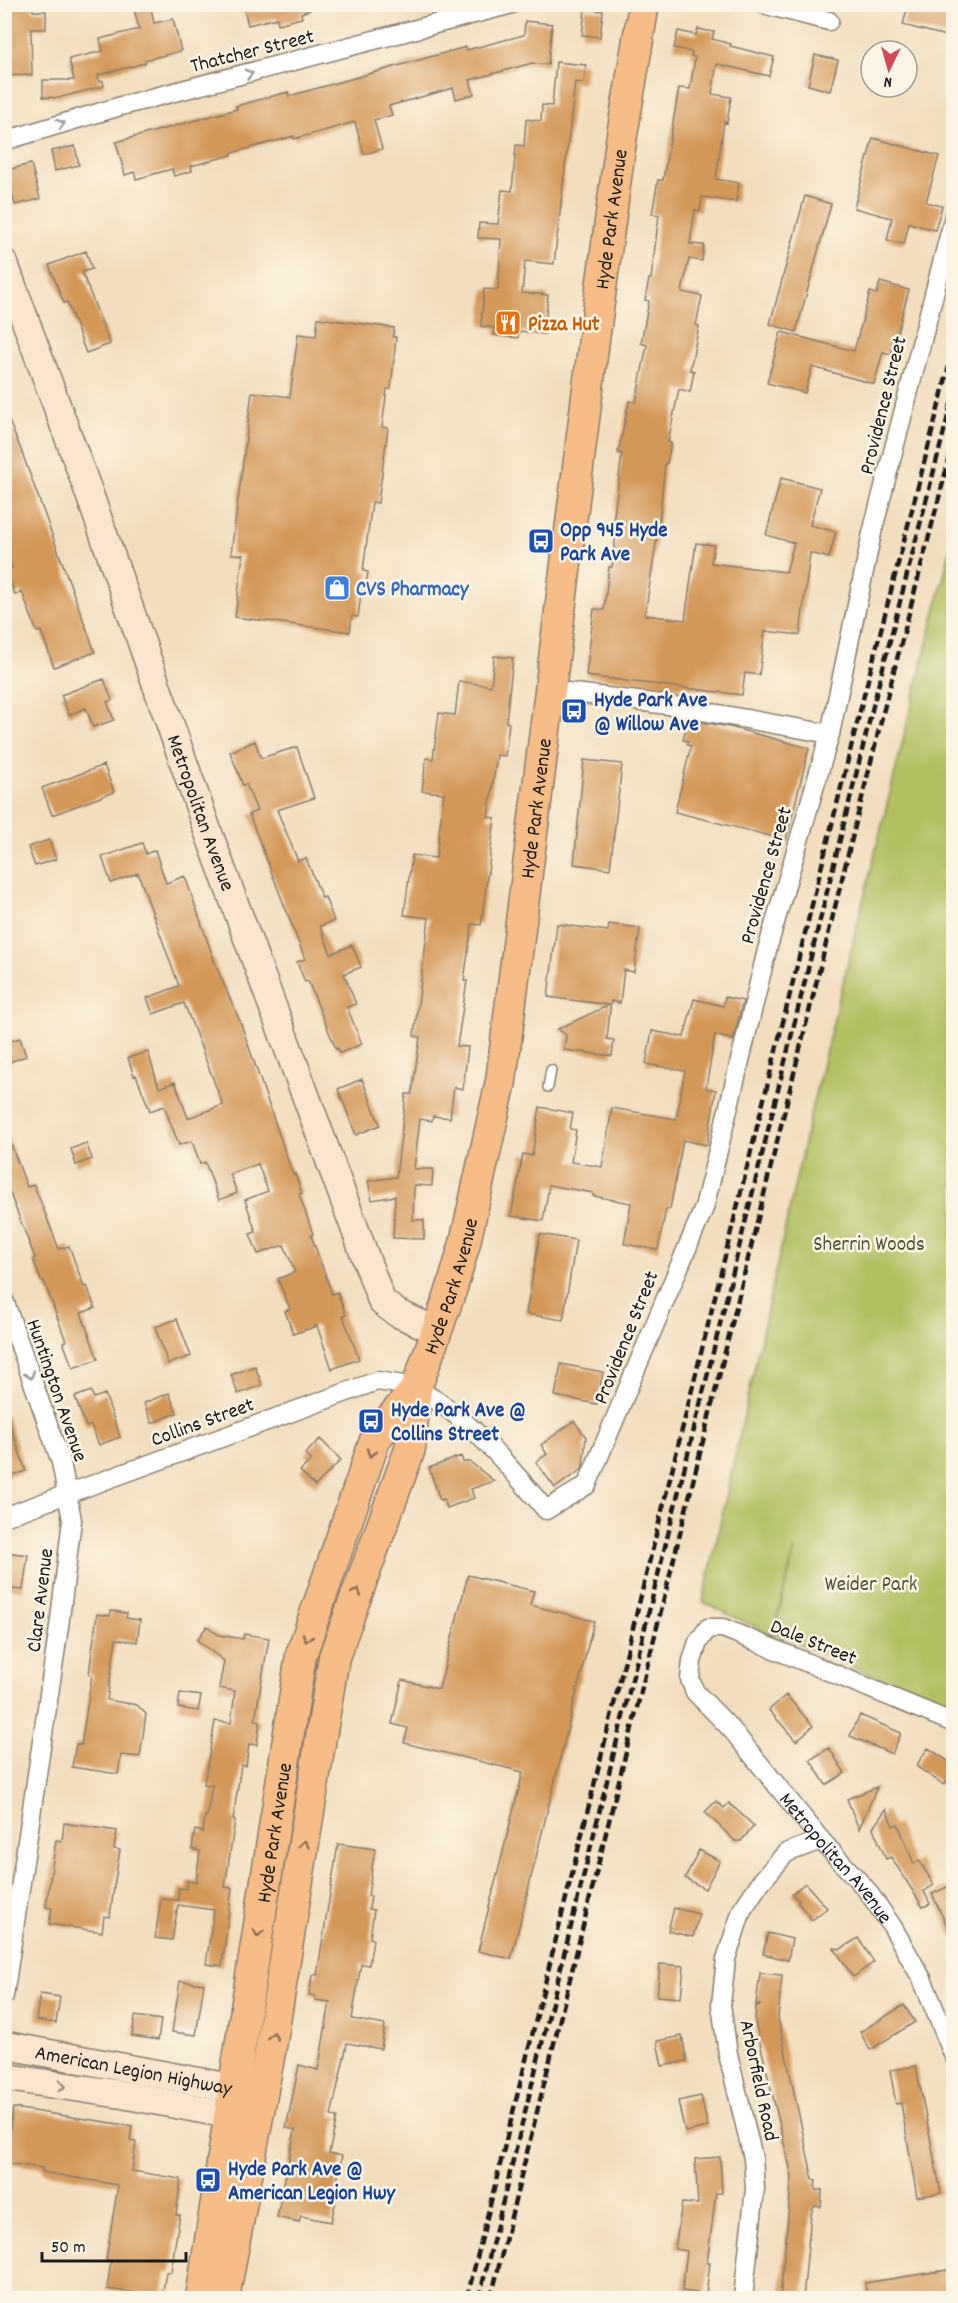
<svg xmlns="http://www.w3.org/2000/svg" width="958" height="2303" font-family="Dekko,sans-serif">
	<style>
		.green { fill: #b1bf61; stroke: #666e3e; stroke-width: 1.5 }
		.building { fill: #d39859 }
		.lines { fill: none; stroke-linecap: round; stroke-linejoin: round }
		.lane-casing { stroke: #877d6d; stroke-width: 12 }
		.street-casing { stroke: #877d6d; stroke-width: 21 }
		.secondary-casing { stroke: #877d6d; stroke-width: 30 }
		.primary-casing { stroke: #877d6d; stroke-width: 33 }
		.lane { stroke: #fff; stroke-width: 9 }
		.street { stroke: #fff; stroke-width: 18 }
		.secondary { stroke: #fce5cf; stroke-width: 27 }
		.primary { stroke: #f7bd88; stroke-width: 30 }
		.rail { stroke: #1c1c1c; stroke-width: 4.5; stroke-dasharray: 9 4.5; stroke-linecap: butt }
		.oneway { stroke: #999 }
		.oneway2 { stroke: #8a6c52 }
		.oneway3 { stroke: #978b7e }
		.labels { text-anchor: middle; stroke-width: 5; stroke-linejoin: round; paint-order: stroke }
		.street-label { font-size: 21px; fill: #1c1c1c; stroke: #fcf5e5 }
		.food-label { font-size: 21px; font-weight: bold; fill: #c56008; stroke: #fcf5e5; text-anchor: start }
		.transit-label { font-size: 21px; font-weight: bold; fill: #164399; stroke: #fcf5e5; text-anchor: start }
		.shop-label { font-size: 21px; font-weight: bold; fill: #366cbe; stroke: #fcf5e5; text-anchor: start }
		.park-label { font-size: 21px; fill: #505534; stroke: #fcf5e5 }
	</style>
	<rect width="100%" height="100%" fill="#fcf5e5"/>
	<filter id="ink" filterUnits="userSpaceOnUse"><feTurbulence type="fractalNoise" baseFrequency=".0167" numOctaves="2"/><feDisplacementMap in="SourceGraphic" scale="12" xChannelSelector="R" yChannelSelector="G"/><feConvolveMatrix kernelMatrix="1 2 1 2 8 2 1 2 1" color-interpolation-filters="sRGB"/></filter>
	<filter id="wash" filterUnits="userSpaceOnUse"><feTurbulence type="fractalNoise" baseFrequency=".008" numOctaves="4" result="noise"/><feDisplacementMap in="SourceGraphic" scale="24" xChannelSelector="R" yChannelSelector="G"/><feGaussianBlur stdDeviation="1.35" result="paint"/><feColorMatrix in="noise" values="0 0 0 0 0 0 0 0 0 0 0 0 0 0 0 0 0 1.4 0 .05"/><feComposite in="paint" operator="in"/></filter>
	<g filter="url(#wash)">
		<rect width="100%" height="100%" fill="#f2debe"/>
		<!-- green -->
		<path class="green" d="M953,539L954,1710H953L774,1633L795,1549L772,1635L703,1602L811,1111Z"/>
		<g id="blocks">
			<!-- building -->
			<path class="building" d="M133,4H150L154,23L173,19L181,51L145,60V63L98,75L99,81H103L104,86L58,98L43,97V80H74L69,59L103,51L100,39L139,29Z
				M243,4H309L310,10L301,13L302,18L278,24L277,18L248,25Z
				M908,4L954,6V38L903,25Z
				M32,5L33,11H46V29H31L32,75L4,76V6Z
				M585,9L603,11L600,37L582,35Z
				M525,21L552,24L548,65L532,63L470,80L474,94L456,99L453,88L389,106L392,115L374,120L382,149L364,154L355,122L294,139V136L232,153V155L191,166L192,171L174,176L172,169L136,179L134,172L125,175L116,142L237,109L236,106L288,92L289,96L466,47L467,50L524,35Z
				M698,29L714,32L712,39L731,44L730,46L774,57L769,76L717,64L712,94L731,97L727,123L724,122L716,179L739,183L736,202L702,197L700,211L695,210L690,244L704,245L702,261L689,259L682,292L702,296L696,325L699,326L690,370L694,371L690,392L679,389L668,442L671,443L667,463H665L659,524L645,615L685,620L696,543L714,545L711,563L786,572L794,543L766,535L781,478L820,488L810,525L836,532L829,558L810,553L800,635L765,631L759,675L745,673L742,695L586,676L594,609L604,610L609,567H612L617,524L613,523L622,454L618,453L629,401L636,402L647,345L641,343L649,301L645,300L649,279H651L659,215L652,214L658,180H663L679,88L690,89L695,57L691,56L692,52L674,48L678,31L696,35Z
				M815,55L838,60L830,91L808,85Z
				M556,62L586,65L584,83L575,82L554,264L525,261L522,293L548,295L544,334L519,331L518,338L494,335L495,328L481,326L484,289L498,290L501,239L478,238L479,223L498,224L502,190L512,191L516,145L524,146L526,119L541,121L542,105L552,106Z
				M873,138L939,156L926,202L942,206L935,230L909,223L904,244L887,240L892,218L854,208Z
				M75,146L79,165L55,171L51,151Z
				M31,164L40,199L15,205L7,170Z
				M805,196L831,204L796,332L770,324Z
				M86,251L92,269L82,272L110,344L86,353L67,302L64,303L49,265Z
				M880,282L909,290L891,354L883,352L874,384L812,367L805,393L767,383L781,332L854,351L870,292L877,294Z
				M318,318L394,328L393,337H396L391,389H387L382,427L388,428L378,503L372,502L363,571L368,572L366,587L362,586L358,617L352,616L350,632L235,617L243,555L231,554L252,392L290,397L298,334L316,336Z
				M4,409L21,450L95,652L54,667L41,631L37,632L22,592L15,595L6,571L12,568L4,547Z
				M494,656L513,658L506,722L509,723L505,756L497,755L488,817L495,818L481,925L472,924L464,981H467L457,1046L468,1047L463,1089L454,1087L450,1118L433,1116L432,1121L420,1119L414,1169H433L432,1186L414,1185L413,1220H424V1239L393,1238L395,1196L372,1200L368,1181L396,1177L406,1094H412L420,1037L414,1036L429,918L404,915L412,855L436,858L444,793L422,791L426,758L433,759L439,713L455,715L459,681L491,686Z
				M104,679L112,700L107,702L114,720L93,727L86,708L69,715L61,695Z
				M688,720L730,727L809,748L786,840L675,812L691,746L687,745L688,741L683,740Z
				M255,741L261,758L297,747L314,798L277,810L298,861L306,858L322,898L325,897L334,921L320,926L331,954L352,945L361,967L344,974L356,1004L347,1007L362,1044L340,1053L338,1048L336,1049L308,981L305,982L297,962L305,959L249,814L257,811L246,784L243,785L230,752Z
				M584,760L622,764L610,869L574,864Z
				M104,765L114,792L52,815L42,788Z
				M49,840L56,859L35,866L28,847Z
				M142,843L146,854L155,850L166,883L185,876L216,966L241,1024L293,1175L295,1174L302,1193L299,1194L313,1234L311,1235L332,1294L337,1292L346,1315L343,1316L359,1359L332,1369L317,1326L293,1334L285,1311L290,1309L278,1279L295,1272L284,1245L258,1254L250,1234L256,1232L245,1200L268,1191L258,1164L230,1174L237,1193L219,1200L205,1162L200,1164L192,1141L179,1145L164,1106L150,1111L136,1075L134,1076L128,1058L148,1052L159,1088L175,1082L188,1118L223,1105L184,1003L153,1014L147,998L179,986L138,873L111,883L102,857Z
				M557,924L608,931L609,924L640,928L634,972L624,970L620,1003L611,1001L607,1039L614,1040L612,1056L564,1050L566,1035L558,1029L609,1005L548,997Z
				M725,997L743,1001L733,1040L715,1035L706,1088L716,1090L707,1145L683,1140L670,1209H666L658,1250L624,1244L631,1203L593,1196V1193L549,1185L543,1221L511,1216L523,1154L532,1156L540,1107L573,1113L570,1129L576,1130L571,1162L602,1167L612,1108L676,1119L685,1071L646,1064L652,1031L684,1037L694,999L723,1006Z
				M20,1038L26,1056L4,1064V1043Z
				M362,1079L380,1125L356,1135L338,1089Z
				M4,1131H6L27,1187L34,1185L59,1249L69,1246L84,1287L87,1286L95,1308L81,1313L98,1359L73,1368L63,1342L66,1341L44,1281H41L33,1259L35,1258L4,1178Z
				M86,1143L92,1159L76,1165L71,1149Z
				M540,1234L576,1240L563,1320L526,1314Z
				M177,1319L191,1356L168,1364L155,1327Z
				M561,1364L603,1372L597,1404L555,1396Z
				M255,1366L262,1385L238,1394L231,1375Z
				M91,1391L94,1398L105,1394L120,1437L99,1445L91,1425L86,1427L75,1397Z
				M169,1393L177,1413L152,1423L144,1403Z
				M4,1416H7L26,1471L4,1478Z
				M574,1421L586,1437L583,1465L582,1469L555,1488L536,1462L547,1454L541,1445Z
				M320,1439L341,1460L315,1486L300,1471L311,1460L305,1454Z
				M461,1456L463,1462H470L494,1481L471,1489L474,1498L447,1508L444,1499L440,1500L429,1468Z
				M4,1552L28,1555L23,1590L4,1588Z
				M468,1575L534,1591L530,1605L594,1621L511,1959L478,1951L523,1772L404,1743L408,1728L392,1724L402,1680L439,1689Z
				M111,1611L127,1613L126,1618L140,1620L137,1642L116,1639L107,1700L137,1705L146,1714L140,1757L121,1755L118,1774L72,1767L76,1744L81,1745L92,1675L89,1674L97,1614L110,1616Z
				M207,1626L219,1635L243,1639L244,1634L269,1638L255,1720L260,1721L257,1745L249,1744L246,1766L241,1765L233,1820H235L225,1887L232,1888L222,1966L206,1964L214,1910L178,1905L172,1940L155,1938L161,1899L178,1900L179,1888L186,1889L187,1881L196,1882L200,1851L192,1849L195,1830L203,1832L205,1816H207L212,1785L204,1784L215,1721L231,1723L235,1691L219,1688L224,1661L197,1640Z
				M180,1693L201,1696L198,1711L178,1708Z
				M786,1695L813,1726L796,1741L769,1710Z
				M860,1715L901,1733L892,1754L850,1736Z
				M829,1748L845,1773L826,1785L810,1760Z
				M928,1748L954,1765V1771L944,1785L916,1766Z
				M877,1787L859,1829L847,1799Z
				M716,1801L724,1808L729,1803L754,1826L741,1841H735L705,1812Z
				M886,1809L893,1826L898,1824L914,1864L919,1860L934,1885L924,1891L930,1904L923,1907L891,1857L886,1859L873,1828Z
				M64,1823L117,1831L114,1849L120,1850L114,1887L110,1917L104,1916L102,1932L49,1924L52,1908L46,1907L56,1840L62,1841Z
				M338,1844L375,1849L368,1896H371L369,1909L374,1910L370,1938L373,1939L369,1965L361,1964L352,2019L385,2025L381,2049L347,2043L346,2049L331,2116L337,2117L329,2153L342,2156L334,2195L337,2196L331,2222L301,2216L299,2222L277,2217L295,2130L286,2128L299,2065L318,2070L330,2002L315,2000L316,1996L309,1995L312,1975H317Z
				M699,1850L720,1861L705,1889L685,1878Z
				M805,1883L827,1908L812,1920L798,1903L799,1901L792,1894Z
				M954,1884V1941L932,1894Z
				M674,1908L699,1914L693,1937L668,1931Z
				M768,1933L792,1939L788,1960L763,1954Z
				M858,1938L874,1962L853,1977L834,1948L841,1949Z
				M660,1964L684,1966L681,1998L657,1996Z
				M760,1973L782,1975L778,2018L813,2180L816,2181L815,2190H822L821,2207L814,2206L811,2214L803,2298H780L792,2176L755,2022L756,2006L761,2005H756Z
				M180,1981L204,1984L196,2035L172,2032Z
				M40,1994L60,1997L56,2023L36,2020Z
				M904,2005L915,2022L870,2050L860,2032Z
				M135,2016L161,2020L158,2040L132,2036Z
				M682,2036L687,2061L662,2066L657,2041Z
				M916,2066L941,2193L917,2197L901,2103L896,2104L890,2070Z
				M701,2096L708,2127L685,2132L678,2101Z
				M13,2108L132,2126L130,2141L136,2142L132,2171L181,2179L176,2215H180L176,2238L171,2272H166L162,2297L107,2289L111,2261L106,2260L118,2185L42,2172V2168L5,2163Z
				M720,2157L722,2193H716L707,2263H710L706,2294L682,2291L687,2251L675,2249L682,2203L698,2204L695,2159Z
				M954,2269V2294L926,2298H916L915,2295L892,2298H867L865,2283Z"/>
		</g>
	</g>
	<g filter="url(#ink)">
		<use href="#blocks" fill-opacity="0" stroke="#877d6d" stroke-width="1.5"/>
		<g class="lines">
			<defs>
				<path id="lane" d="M548,1087L551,1070"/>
				<g id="street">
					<path d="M763,4L829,21"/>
					<path d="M4,141L121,106L512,4"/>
					<path d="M552,690L668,705L830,734"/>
					<path d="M4,1300L61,1462L72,1520L59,1627L4,1996"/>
					<path d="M4,1517L377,1381C389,1383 406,1384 418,1390C468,1415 510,1468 546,1510L587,1485L704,1208L767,950L830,734L872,533L954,217"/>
					<path id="s1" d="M954,1723L723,1628H708L698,1642L692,1661L690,1679L695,1692L732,1730L821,1840L866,1889L892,1926L922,1979L954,2056"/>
					<path d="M743,2298L755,2189L753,2158L728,2054L721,2005L726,1959L742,1910L760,1883L786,1853L821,1840"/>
				</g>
				<g id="secondary">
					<path id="s2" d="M4,263L88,490L207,829L382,1302L397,1313L437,1331"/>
					<path id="s3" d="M4,2045L255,2092"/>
					<path d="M4,2077L125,2095L252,2119"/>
				</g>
				<g id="primary">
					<path id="s4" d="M201,2298L301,1655L375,1440L386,1424L416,1389"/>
					<path id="s5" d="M224,2298L271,2047L334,1657L410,1449L416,1389L452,1288L465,1243L501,1081L594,340L621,141L644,4"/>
				</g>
			</defs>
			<!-- lane casing -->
			<use href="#lane" class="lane-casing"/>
			<!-- street casing -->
			<use href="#street" class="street-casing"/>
			<!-- secondary casing -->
			<use href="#secondary" class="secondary-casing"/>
			<!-- primary casing -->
			<use href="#primary" class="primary-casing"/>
			<!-- lane -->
			<use href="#lane" class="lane"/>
			<!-- street -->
			<use href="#street" class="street"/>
			<!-- secondary -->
			<use href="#secondary" class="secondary"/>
			<!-- primary -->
			<use href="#primary" class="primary"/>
			<!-- rail -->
			<path class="rail" d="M467,2298L862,703L954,347
				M479,2298L873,706L954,393
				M491,2298L884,709L954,440"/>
		</g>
		<!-- one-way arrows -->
		<defs><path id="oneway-chevron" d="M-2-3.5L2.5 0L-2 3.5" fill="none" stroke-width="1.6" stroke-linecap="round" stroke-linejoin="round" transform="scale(1.5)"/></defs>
		<g class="oneway">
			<use href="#oneway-chevron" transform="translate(249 74) rotate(-14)"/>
			<use href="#oneway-chevron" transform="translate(61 124) rotate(-17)"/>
			<use href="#oneway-chevron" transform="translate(30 1375) rotate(71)"/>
		</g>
		<g class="oneway2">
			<use href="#oneway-chevron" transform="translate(371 1453) rotate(109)"/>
			<use href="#oneway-chevron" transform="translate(357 1592) rotate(-70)"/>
			<use href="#oneway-chevron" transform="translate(307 1638) rotate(109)"/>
			<use href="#oneway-chevron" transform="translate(304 1844) rotate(-81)"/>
			<use href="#oneway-chevron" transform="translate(258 1933) rotate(99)"/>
			<use href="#oneway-chevron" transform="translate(273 2036) rotate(-81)"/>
		</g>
		<use class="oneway3" href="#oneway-chevron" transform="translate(62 2086) rotate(8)"/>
	</g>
	<!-- icons -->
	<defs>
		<symbol id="restaurant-square" viewBox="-11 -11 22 22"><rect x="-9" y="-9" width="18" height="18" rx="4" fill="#e8710a" stroke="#fcf5e5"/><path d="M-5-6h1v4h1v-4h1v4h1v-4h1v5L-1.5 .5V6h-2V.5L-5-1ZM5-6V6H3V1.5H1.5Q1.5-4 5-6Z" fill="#fff"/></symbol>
		<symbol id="bus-square" viewBox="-11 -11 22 22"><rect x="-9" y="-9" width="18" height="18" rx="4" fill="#1a4fb4" stroke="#fcf5e5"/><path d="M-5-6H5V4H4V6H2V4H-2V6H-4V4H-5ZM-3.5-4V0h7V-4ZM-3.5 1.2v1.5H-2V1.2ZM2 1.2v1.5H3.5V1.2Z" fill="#fff"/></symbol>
		<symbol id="shop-square" viewBox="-11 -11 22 22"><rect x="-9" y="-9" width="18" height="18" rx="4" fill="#3f7fe0" stroke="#fcf5e5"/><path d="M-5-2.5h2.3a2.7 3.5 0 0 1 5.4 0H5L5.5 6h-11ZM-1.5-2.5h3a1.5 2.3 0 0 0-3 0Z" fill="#fff"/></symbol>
	</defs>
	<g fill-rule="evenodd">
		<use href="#restaurant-square" x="493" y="308" width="30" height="30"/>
		<use href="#bus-square" x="526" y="526" width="30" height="30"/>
		<use href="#shop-square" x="322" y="573" width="30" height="30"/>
		<use href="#bus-square" x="559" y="696" width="30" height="30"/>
		<use href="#bus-square" x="356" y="1406" width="30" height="30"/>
		<use href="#bus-square" x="193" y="2165" width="30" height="30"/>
	</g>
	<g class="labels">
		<!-- street labels -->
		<g class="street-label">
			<text transform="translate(252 50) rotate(-14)" y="7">Thatcher Street</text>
			<text dy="7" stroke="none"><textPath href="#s5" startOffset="2121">Hyde Park Avenue</textPath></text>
			<text transform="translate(882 405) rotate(-76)" y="7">Providence Street</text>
			<text dy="7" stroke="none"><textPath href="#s5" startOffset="1527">Hyde Park Avenue</textPath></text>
			<text dy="7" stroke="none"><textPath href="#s2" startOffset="584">Metropolitan Avenue</textPath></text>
			<text transform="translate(765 875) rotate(-74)" y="7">Providence Street</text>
			<text dy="7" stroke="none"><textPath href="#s5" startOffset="1041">Hyde Park Avenue</textPath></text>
			<text transform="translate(625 1337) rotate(-68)" y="7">Providence Street</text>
			<text transform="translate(58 1390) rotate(71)" y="7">Huntington Avenue</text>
			<text transform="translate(202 1421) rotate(-20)" y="7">Collins Street</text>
			<text transform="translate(39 1600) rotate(-83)" y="7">Clare Avenue</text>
			<text transform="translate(814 1641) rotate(22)" y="7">Dale Street</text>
			<text dy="7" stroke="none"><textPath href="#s4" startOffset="471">Hyde Park Avenue</textPath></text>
			<text dy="7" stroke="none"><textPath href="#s1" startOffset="552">Metropolitan Avenue</textPath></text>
			<text dy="7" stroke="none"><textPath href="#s3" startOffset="132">American Legion Highway</textPath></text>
			<text transform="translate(760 2080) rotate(78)" y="7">Arborfield Road</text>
		</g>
		<!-- food labels -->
		<g class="food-label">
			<text x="528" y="330">Pizza Hut</text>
		</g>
		<!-- transit labels -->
		<g class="transit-label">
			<text x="560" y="536">Opp 945 Hyde<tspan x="560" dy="24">Park Ave</tspan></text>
			<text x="594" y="706">Hyde Park Ave<tspan x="594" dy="24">@ Willow Ave</tspan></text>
			<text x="391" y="1416">Hyde Park Ave @<tspan x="391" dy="24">Collins Street</tspan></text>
			<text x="228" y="2175">Hyde Park Ave @<tspan x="228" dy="24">American Legion Hwy</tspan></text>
		</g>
		<!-- shop labels -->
		<g class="shop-label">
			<text x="356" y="595">CVS Pharmacy</text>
		</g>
		<!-- park labels -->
		<g class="park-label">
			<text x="869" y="1250">Sherrin Woods</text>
			<text x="871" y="1590">Weider Park</text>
		</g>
	</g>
	<!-- margin -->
	<rect width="958" height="2303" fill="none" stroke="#fcf5e5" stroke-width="24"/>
	<!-- north arrow -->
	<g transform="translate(889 69) rotate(185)"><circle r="28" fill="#fcf5e5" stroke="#a29e95" stroke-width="1.5"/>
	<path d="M0-4.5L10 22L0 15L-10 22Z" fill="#d1495b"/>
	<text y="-9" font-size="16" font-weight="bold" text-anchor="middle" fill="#1c1c1c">N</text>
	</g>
	<!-- scale -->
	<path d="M42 2252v9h144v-9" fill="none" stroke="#1c1c1c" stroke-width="3"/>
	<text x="51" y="2252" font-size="18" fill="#1c1c1c" stroke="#fcf5e5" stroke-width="4.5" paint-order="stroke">50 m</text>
</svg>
